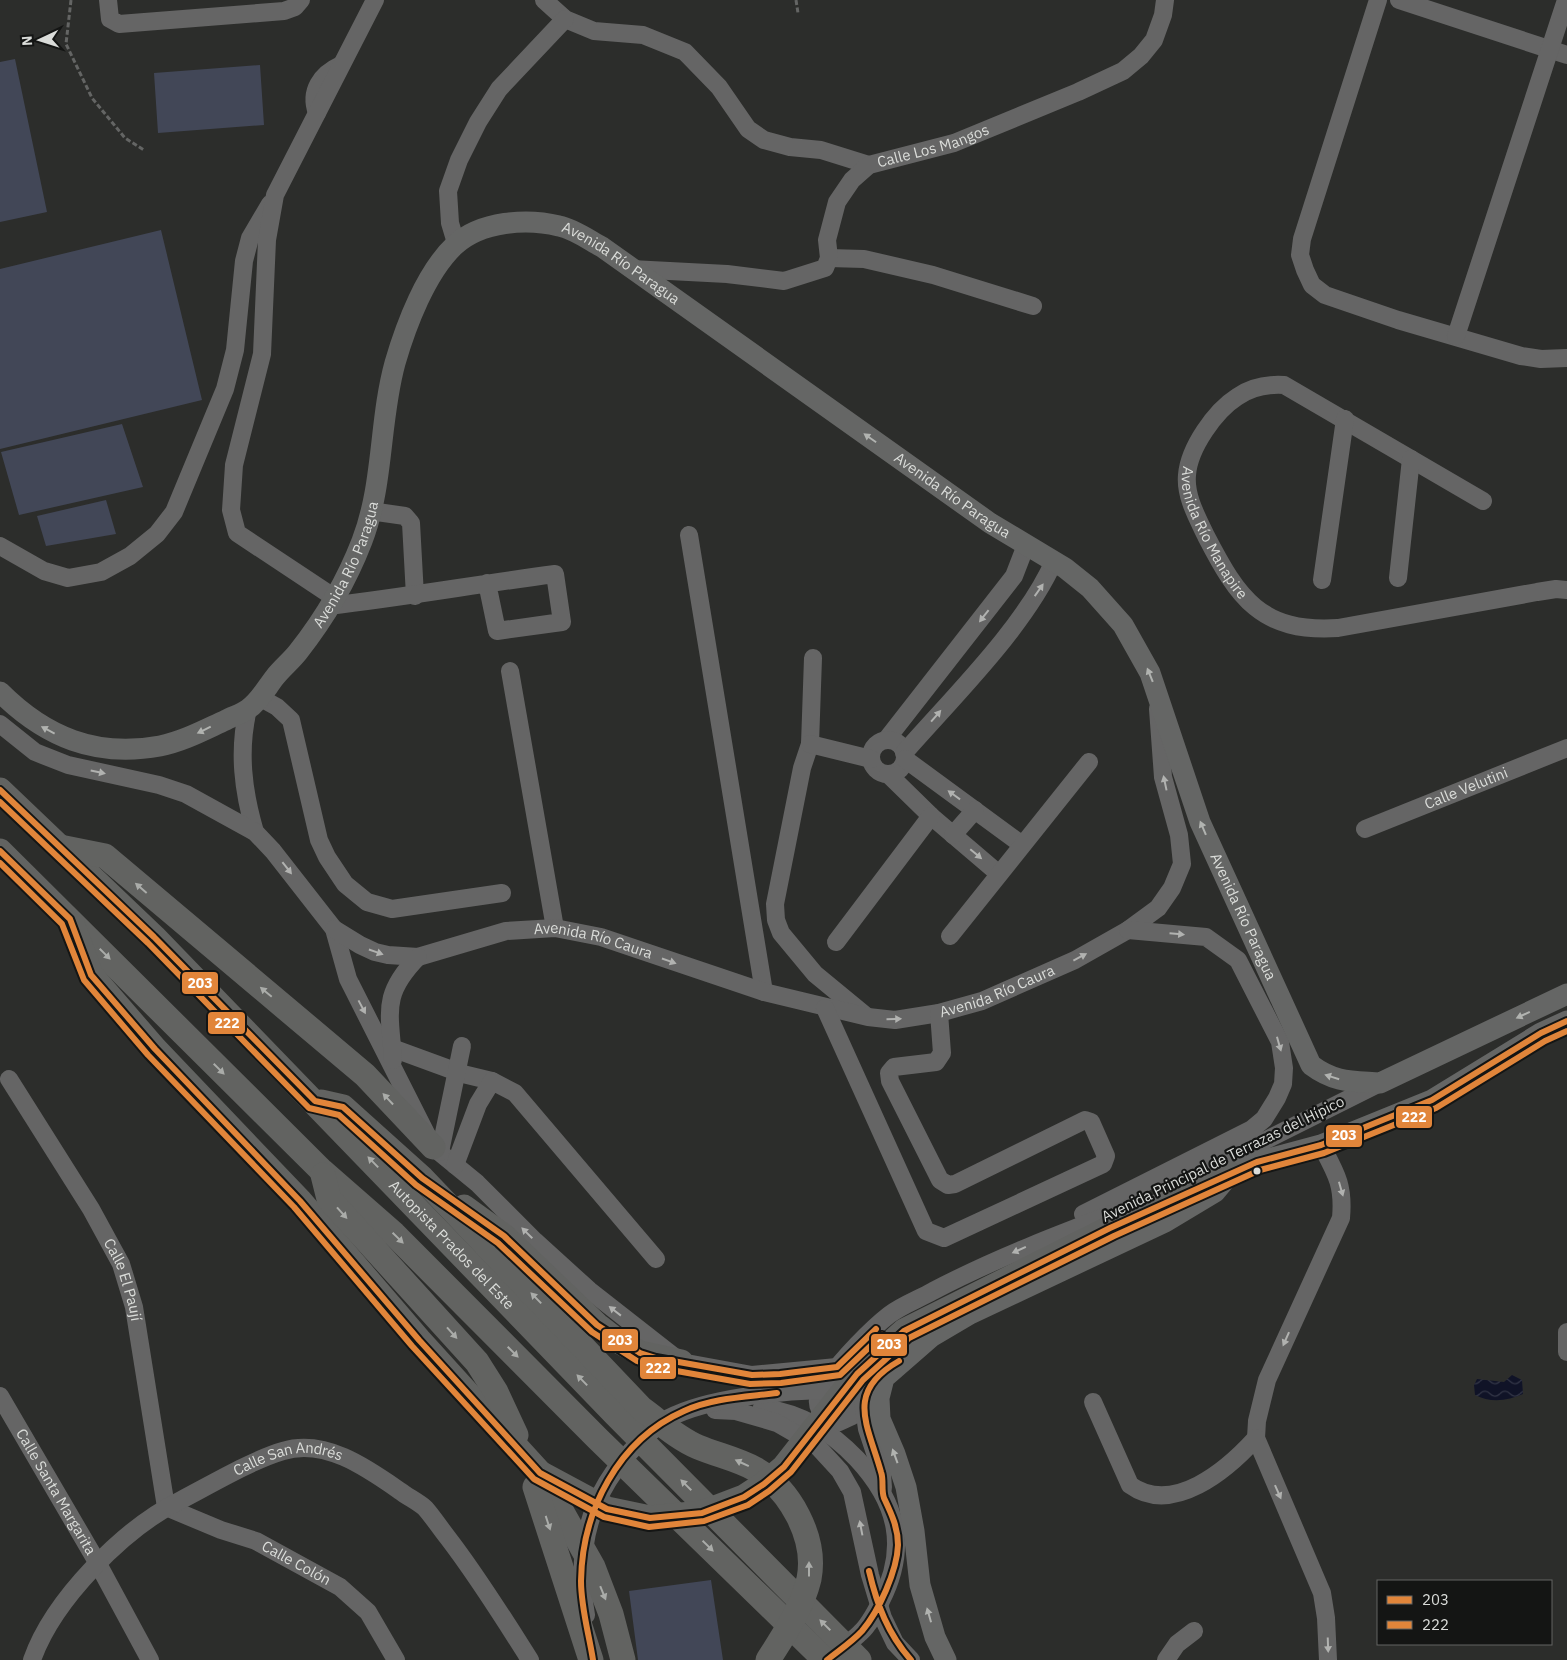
<svg xmlns="http://www.w3.org/2000/svg" width="1567" height="1660" font-family="'IBM Plex Sans',sans-serif">
	<style>
		.pitch { fill: #424757 }
		.water { fill: url(#water-waves) }
		.lines { fill: none; stroke-linecap: round; stroke-linejoin: round }
		.path { stroke: #646564; stroke-width: 3; stroke-dasharray: 5 2.5; stroke-linecap: butt }
		.minor { stroke: #656565; stroke-width: 18 }
		.major { stroke: #656665; stroke-width: 21 }
		.highway { stroke: #626361; stroke-width: 25 }
		.bus-1-casing { stroke: #141514; stroke-width: 10 }
		.bus-2-casing { stroke: #141514; stroke-width: 10 }
		.bus-1 { stroke: #e1853a; stroke-width: 6 }
		.bus-2 { stroke: #e1853a; stroke-width: 6 }
		.oneway { fill: #b1b3b0 }
		.oneway2 { fill: #b1b2b0 }
		.oneway3 { fill: #aaaca9 }
		.bus-dot { fill: #dadcd9; stroke: #141514; stroke-width: 2 }
		.labels { text-anchor: middle; stroke-width: 4.5; stroke-linejoin: round; paint-order: stroke }
		.street-label { font-size: 15px; fill: #dadcd9; stroke: #141514 }
		.line-badge { stroke: #141514; stroke-width: 2 }
		.badge-label { font-size: 14px; text-anchor: middle; font-weight: bold; fill: #fff }
	</style>
	<defs>
		<pattern id="water-waves" width="16" height="10" patternUnits="userSpaceOnUse" patternTransform="scale(1.25)"><rect width="16" height="10" fill="#101327"/><path d="M0 5q4-4 8 0t8 0" fill="none" stroke="#323546"/></pattern>
	</defs>
	<rect width="100%" height="100%" fill="#2c2d2b"/>
	<!-- pitch -->
	<path class="pitch" d="M15,59L47,212L0,222V62Z
		M260,65L264,125L158,133L154,73Z
		M161,230L202,400L0,449V269Z
		M122,424L143,487L19,515L1,452Z
		M106,500L116,534L46,546L37,516Z
		M711,1580L723,1660H638L629,1591Z"/>
	<!-- water -->
	<path class="water" d="M1512,1375L1522,1380L1523,1394C1508,1401 1490,1403 1475,1395L1474,1385L1477,1379L1504,1382Z"/>
	<g class="lines">
		<!-- path -->
		<path class="path" d="M71,0L66,44L92,98L125,138L144,150
			M796,0L798,13"/>
		<!-- minor -->
		<g class="minor">
			<path d="M108,0L110,19L119,24L284,11L295,7L301,0"/>
			<path d="M544,0L565,19L594,31L643,35L685,52L719,87L748,129L764,140L790,147L821,150L869,165"/>
			<path d="M1378,0L1302,239L1300,255L1305,270L1312,285L1325,295L1398,320L1521,356L1541,359L1567,358"/>
			<path d="M1399,0L1567,55"/>
			<path d="M317,113C309,91 321,74 341,65"/>
			<path d="M456,243L450,223L448,191L459,160L478,122L499,89L565,19"/>
			<path d="M829,258L864,259L933,275L1033,306"/>
			<path id="s1" d="M631,269L727,274L784,281L825,268L829,258L827,240L837,202L852,180L869,165L954,143L1078,92L1123,71L1141,56L1154,40L1163,15L1165,0"/>
			<path d="M1456,336L1566,0"/>
			<path id="s2" d="M1483,501L1284,385C1267,384 1251,387 1237,397C1215,411 1189,448 1187,475C1185,496 1197,517 1206,536C1238,598 1261,633 1338,628L1537,592L1556,589L1567,590"/>
			<path d="M370,511L405,516L411,523L415,596"/>
			<path d="M689,535L764,992"/>
			<path d="M0,546L44,571L68,578L101,572L130,556L157,534L174,512L225,389L235,350L244,261L250,238L270,204"/>
			<path d="M1398,578L1411,459"/>
			<path d="M1322,580L1345,419"/>
			<path d="M335,598L237,533L231,510L234,465L262,354L267,240L275,195L375,0"/>
			<path d="M329,606C405,597 479,584 555,574L562,622L497,631L487,583"/>
			<path d="M813,658L810,744L802,768L775,904L776,920L781,933L815,974L866,1016"/>
			<path d="M510,671L555,928"/>
			<path d="M259,697L277,707L291,720L319,840L327,857L345,884L367,902L392,909L502,893"/>
			<path d="M248,709C238,751 243,791 255,832"/>
			<path d="M0,724L35,752L68,765L159,785L186,794L255,832L273,851L334,929L348,979L433,1147L477,1183L535,1241L589,1290L681,1362L752,1375L837,1367"/>
			<path d="M886,740L1014,576L1026,545"/>
			<circle cx="888" cy="757" r="17"/>
			<path d="M810,744L871,759"/>
			<path d="M904,753C952,698 1025,627 1054,561"/>
			<path d="M905,759L1021,844"/>
			<path d="M888,774L931,816L999,874"/>
			<path id="s3" d="M1365,829L1567,748"/>
			<path d="M953,835L975,810"/>
			<path id="s4" d="M334,929L360,945L375,952L388,955L418,957L506,931L555,928L601,937L764,992L868,1017L895,1020L939,1013L982,1001L1075,960L1128,930L1158,908L1172,888L1182,864L1179,835L1163,777L1158,709"/>
			<path d="M950,936L1089,762"/>
			<path d="M836,942L931,816"/>
			<path d="M825,1008L926,1231L944,1238L1103,1164L1106,1156L1091,1122L1085,1120L955,1184L948,1185L940,1180L890,1081L889,1073L894,1067L936,1062L942,1053L939,1013"/>
			<path d="M392,1048L463,1074L492,1081"/>
			<path d="M393,1060C390,1012 381,995 418,957"/>
			<path id="s5" d="M9,1079L91,1209L121,1264L134,1307L166,1507L221,1530L256,1541L340,1587L368,1612L396,1660"/>
			<path d="M1321,1145C1336,1173 1344,1185 1341,1218L1267,1380L1257,1421L1256,1438L1322,1593L1326,1618L1328,1660"/>
			<path d="M440,1152L462,1046"/>
			<path d="M455,1165L478,1104L492,1081L515,1093L656,1259"/>
			<path d="M1170,1188L1380,1083"/>
			<path d="M1083,1214L1252,1129L1264,1119L1277,1098L1283,1084L1284,1068L1280,1042L1238,960L1206,937L1128,930"/>
			<path d="M1567,1332V1352"/>
			<path d="M884,1370L852,1416L839,1422L828,1420C811,1403 818,1396 829,1378C842,1359 871,1329 889,1315C902,1305 919,1299 933,1291C996,1258 1062,1233 1128,1208"/>
			<path id="s6" d="M0,1396L97,1562L150,1660"/>
			<path d="M863,1401L867,1429L882,1474L883,1488"/>
			<path d="M1093,1402L1130,1485C1173,1516 1227,1470 1256,1438"/>
			<path d="M762,1407C803,1414 829,1430 857,1459C898,1503 908,1548 881,1601C875,1613 869,1625 860,1633C853,1640 844,1646 836,1653"/>
			<path d="M715,1410L736,1411L777,1423L817,1446L840,1471L852,1492L870,1575L883,1618L895,1643L911,1660"/>
			<path d="M586,1615C575,1549 590,1489 640,1442C649,1433 658,1424 669,1418C707,1398 779,1391 822,1390"/>
			<path id="s7" d="M32,1660C53,1600 124,1528 181,1500C210,1485 252,1460 283,1451C325,1438 367,1468 400,1491C408,1497 418,1502 425,1508C433,1517 440,1528 448,1538C478,1577 504,1619 530,1660"/>
			<path d="M1166,1660L1177,1644L1194,1631"/>
		</g>
		<!-- major -->
		<g class="major">
			<path id="s8" d="M0,692C45,737 96,758 160,746C184,741 204,730 226,720C233,716 242,714 248,709C259,702 267,687 275,677C282,668 291,661 298,652C324,619 347,580 362,541C384,484 379,421 395,363C406,325 426,272 455,245C481,221 527,218 559,226C574,229 589,240 602,247L990,523L1065,568L1090,588L1123,625L1150,673L1200,822L1311,1065C1335,1083 1352,1081 1380,1083L1567,994"/>
			<path d="M946,1660L935,1637L920,1585L914,1531L906,1487L895,1454L880,1419L879,1398L884,1378L931,1337L970,1314L1165,1222L1215,1192L1230,1174L1257,1162L1321,1145L1432,1100L1541,1033L1567,1021"/>
		</g>
		<!-- highway -->
		<g class="highway">
			<path id="s9" d="M0,790L154,937L616,1415L859,1660"/>
			<path d="M60,847L105,856L365,1075L433,1147"/>
			<path d="M0,851L322,1171L394,1234L598,1439L825,1660"/>
			<path d="M73,926L91,975L155,1049L300,1201L419,1340L540,1473L593,1567L611,1614L623,1660"/>
			<path d="M321,1102L343,1107L422,1178L642,1409C660,1422 677,1438 698,1447C717,1455 737,1459 755,1469C790,1489 817,1538 809,1579C802,1608 784,1635 768,1660"/>
			<path d="M323,1175L329,1199L477,1362L496,1392L516,1435"/>
			<path d="M464,1207L504,1236L597,1325L615,1339L640,1353L681,1362"/>
			<path d="M540,1473L607,1509L650,1518L702,1513L744,1497L764,1484L784,1467L857,1374L904,1331L1110,1228L1230,1174"/>
			<path d="M535,1487L591,1660"/>
		</g>
		<defs>
			<path id="bus-1" d="M0,790L154,937L315,1101L343,1107L422,1178L504,1236L597,1325L640,1353L656,1358L752,1375L780,1374L837,1367L876,1329
				M0,851L70,919L91,975L155,1049L300,1201L419,1340L540,1473L607,1509L650,1518L702,1513L744,1497L764,1484L784,1467L857,1374L904,1331L1110,1228L1257,1162L1321,1145L1432,1100L1541,1033L1567,1021
				M869,1571C877,1605 888,1634 911,1660
				M593,1660C589,1634 581,1608 581,1581C582,1511 618,1440 684,1411C712,1398 746,1397 777,1393
				M827,1660C838,1651 852,1642 862,1631C879,1611 897,1571 898,1545C898,1527 891,1513 884,1498C881,1490 884,1480 881,1472C868,1425 844,1392 899,1361"/>
			<path id="bus-2" d="M0,802L148,943L309,1108L339,1115L416,1185L498,1243L592,1332L637,1361L654,1367L750,1384L781,1383L840,1375L882,1335
				M0,863L62,924L84,980L148,1055L294,1207L412,1346L534,1479L604,1517L649,1527L704,1521L748,1505L769,1491L791,1472L863,1380L909,1338L1114,1236L1260,1170L1324,1153L1436,1108L1545,1041L1567,1031"/>
		</defs>
		<!-- bus-1 casing -->
		<use href="#bus-1" class="bus-1-casing"/>
		<!-- bus-2 casing -->
		<use href="#bus-2" class="bus-2-casing"/>
		<!-- bus-1 -->
		<use href="#bus-1" class="bus-1"/>
		<!-- bus-2 -->
		<use href="#bus-2" class="bus-2"/>
	</g>
	<!-- one-way arrows -->
	<defs><path id="oneway-solid" d="M-6-.8H1V-3.2L6.5 0L1 3.2V.8H-6Z" transform="scale(1.25)"/></defs>
	<g class="oneway">
		<use href="#oneway-solid" transform="translate(870 438) rotate(-145)"/>
		<use href="#oneway-solid" transform="translate(1150 675) rotate(-112)"/>
		<use href="#oneway-solid" transform="translate(48 730) rotate(-152)"/>
		<use href="#oneway-solid" transform="translate(204 730) rotate(154)"/>
		<use href="#oneway-solid" transform="translate(1203 828) rotate(-113)"/>
		<use href="#oneway-solid" transform="translate(1523 1015) rotate(155)"/>
		<use href="#oneway-solid" transform="translate(1332 1077) rotate(-163)"/>
		<use href="#oneway-solid" transform="translate(895 1456) rotate(-110)"/>
		<use href="#oneway-solid" transform="translate(929 1615) rotate(-106)"/>
	</g>
	<g class="oneway2">
		<use href="#oneway-solid" transform="translate(1039 590) rotate(-55)"/>
		<use href="#oneway-solid" transform="translate(984 616) rotate(128)"/>
		<use href="#oneway-solid" transform="translate(936 716) rotate(-49)"/>
		<use href="#oneway-solid" transform="translate(98 772) rotate(12)"/>
		<use href="#oneway-solid" transform="translate(1165 783) rotate(-102)"/>
		<use href="#oneway-solid" transform="translate(954 795) rotate(-144)"/>
		<use href="#oneway-solid" transform="translate(976 854) rotate(40)"/>
		<use href="#oneway-solid" transform="translate(287 868) rotate(52)"/>
		<use href="#oneway-solid" transform="translate(1177 934) rotate(5)"/>
		<use href="#oneway-solid" transform="translate(376 952) rotate(19)"/>
		<use href="#oneway-solid" transform="translate(1080 957) rotate(-28)"/>
		<use href="#oneway-solid" transform="translate(669 961) rotate(19)"/>
		<use href="#oneway-solid" transform="translate(362 1007) rotate(62)"/>
		<use href="#oneway-solid" transform="translate(894 1019) rotate(-1)"/>
		<use href="#oneway-solid" transform="translate(1279 1044) rotate(74)"/>
		<use href="#oneway-solid" transform="translate(1341 1189) rotate(74)"/>
		<use href="#oneway-solid" transform="translate(527 1233) rotate(-135)"/>
		<use href="#oneway-solid" transform="translate(1019 1250) rotate(156)"/>
		<use href="#oneway-solid" transform="translate(615 1311) rotate(-142)"/>
		<use href="#oneway-solid" transform="translate(1286 1339) rotate(114)"/>
		<use href="#oneway-solid" transform="translate(1278 1492) rotate(66)"/>
		<use href="#oneway-solid" transform="translate(861 1528) rotate(-101)"/>
		<use href="#oneway-solid" transform="translate(1328 1645) rotate(88)"/>
	</g>
	<g class="oneway3">
		<use href="#oneway-solid" transform="translate(141 888) rotate(-139)"/>
		<use href="#oneway-solid" transform="translate(105 954) rotate(45)"/>
		<use href="#oneway-solid" transform="translate(266 992) rotate(-140)"/>
		<use href="#oneway-solid" transform="translate(219 1069) rotate(45)"/>
		<use href="#oneway-solid" transform="translate(388 1099) rotate(-133)"/>
		<use href="#oneway-solid" transform="translate(373 1162) rotate(-134)"/>
		<use href="#oneway-solid" transform="translate(342 1213) rotate(48)"/>
		<use href="#oneway-solid" transform="translate(398 1238) rotate(44)"/>
		<use href="#oneway-solid" transform="translate(536 1298) rotate(-134)"/>
		<use href="#oneway-solid" transform="translate(452 1333) rotate(48)"/>
		<use href="#oneway-solid" transform="translate(513 1352) rotate(45)"/>
		<use href="#oneway-solid" transform="translate(582 1380) rotate(-134)"/>
		<use href="#oneway-solid" transform="translate(742 1463) rotate(-155)"/>
		<use href="#oneway-solid" transform="translate(686 1485) rotate(-135)"/>
		<use href="#oneway-solid" transform="translate(548 1523) rotate(72)"/>
		<use href="#oneway-solid" transform="translate(708 1546) rotate(44)"/>
		<use href="#oneway-solid" transform="translate(809 1569) rotate(-90)"/>
		<use href="#oneway-solid" transform="translate(603 1593) rotate(68)"/>
		<use href="#oneway-solid" transform="translate(825 1625) rotate(-135)"/>
	</g>
	<!-- markers -->
	<circle class="bus-dot" cx="1257" cy="1171" r="4.5"/>
	<g class="labels">
		<!-- street labels -->
		<g class="street-label">
			<text dy="5" stroke="none"><textPath href="#s1" startOffset="381">Calle Los Mangos</textPath></text>
			<text dy="5" stroke="none"><textPath href="#s8" startOffset="974">Avenida Río Paragua</textPath></text>
			<text dy="5" stroke="none"><textPath href="#s8" startOffset="1379">Avenida Río Paragua</textPath></text>
			<text dy="5" stroke="none"><textPath href="#s2" startOffset="439">Avenida Río Manapire</textPath></text>
			<text dy="5" stroke="none"><textPath href="#s8" startOffset="449">Avenida Río Paragua</textPath></text>
			<text dy="5" stroke="none"><textPath href="#s3" startOffset="109">Calle Velutini</textPath></text>
			<text dy="5" stroke="none"><textPath href="#s8" startOffset="1911">Avenida Río Paragua</textPath></text>
			<text dy="5" stroke="none"><textPath href="#s4" startOffset="271">Avenida Río Caura</textPath></text>
			<text dy="5" stroke="none"><textPath href="#s4" startOffset="691">Avenida Río Caura</textPath></text>
			<text transform="translate(1223 1159) rotate(-26)" y="5">Avenida Principal de Terrazas del Hípico</text>
			<text dy="5" stroke="none"><textPath href="#s9" startOffset="641">Autopista Prados del Este</textPath></text>
			<text dy="5" stroke="none"><textPath href="#s5" startOffset="232">Calle El Paují</textPath></text>
			<text dy="5" stroke="none"><textPath href="#s7" startOffset="340">Calle San Andrés</textPath></text>
			<text dy="5" stroke="none"><textPath href="#s6" startOffset="111">Calle Santa Margarita</textPath></text>
			<text dy="5" stroke="none"><textPath href="#s5" startOffset="606">Calle Colón</textPath></text>
		</g>
	</g>
	<g class="line-badge">
		<rect x="181" y="971" width="38" height="24" rx="5" fill="#e1853a"/>
		<rect x="207" y="1011" width="39" height="24" rx="5" fill="#e1853a"/>
		<rect x="1395" y="1105" width="38" height="24" rx="5" fill="#e1853a"/>
		<rect x="1325" y="1124" width="38" height="24" rx="5" fill="#e1853a"/>
		<rect x="601" y="1328" width="38" height="24" rx="5" fill="#e1853a"/>
		<rect x="870" y="1333" width="38" height="24" rx="5" fill="#e1853a"/>
		<rect x="639" y="1356" width="38" height="24" rx="5" fill="#e1853a"/>
	</g>
	<g class="badge-label">
		<text x="200" y="988">203</text>
		<text x="227" y="1028">222</text>
		<text x="1414" y="1122">222</text>
		<text x="1344" y="1140">203</text>
		<text x="620" y="1345">203</text>
		<text x="889" y="1349">203</text>
		<text x="658" y="1373">222</text>
	</g>
	<!-- legend -->
	<rect x="1377" y="1580" width="175" height="65" fill="#141514" stroke="#636563"/>
	<rect x="1387" y="1596" width="25" height="8" fill="#e1853a" stroke="#636563"/>
	<text x="1422" y="1605" font-size="15" fill="#dadcd9">203</text>
	<rect x="1387" y="1621" width="25" height="8" fill="#e1853a" stroke="#636563"/>
	<text x="1422" y="1630" font-size="15" fill="#dadcd9">222</text>
	<!-- north arrow -->
	<g transform="translate(40 40) rotate(266)" stroke="#141514" stroke-width="4" paint-order="stroke">
	<path d="M0-4L9 19L0 12L-9 19Z" fill="#dadcd9"/>
	<text y="-8" font-size="14" font-weight="bold" text-anchor="middle" fill="#dadcd9">N</text>
	</g>
</svg>
